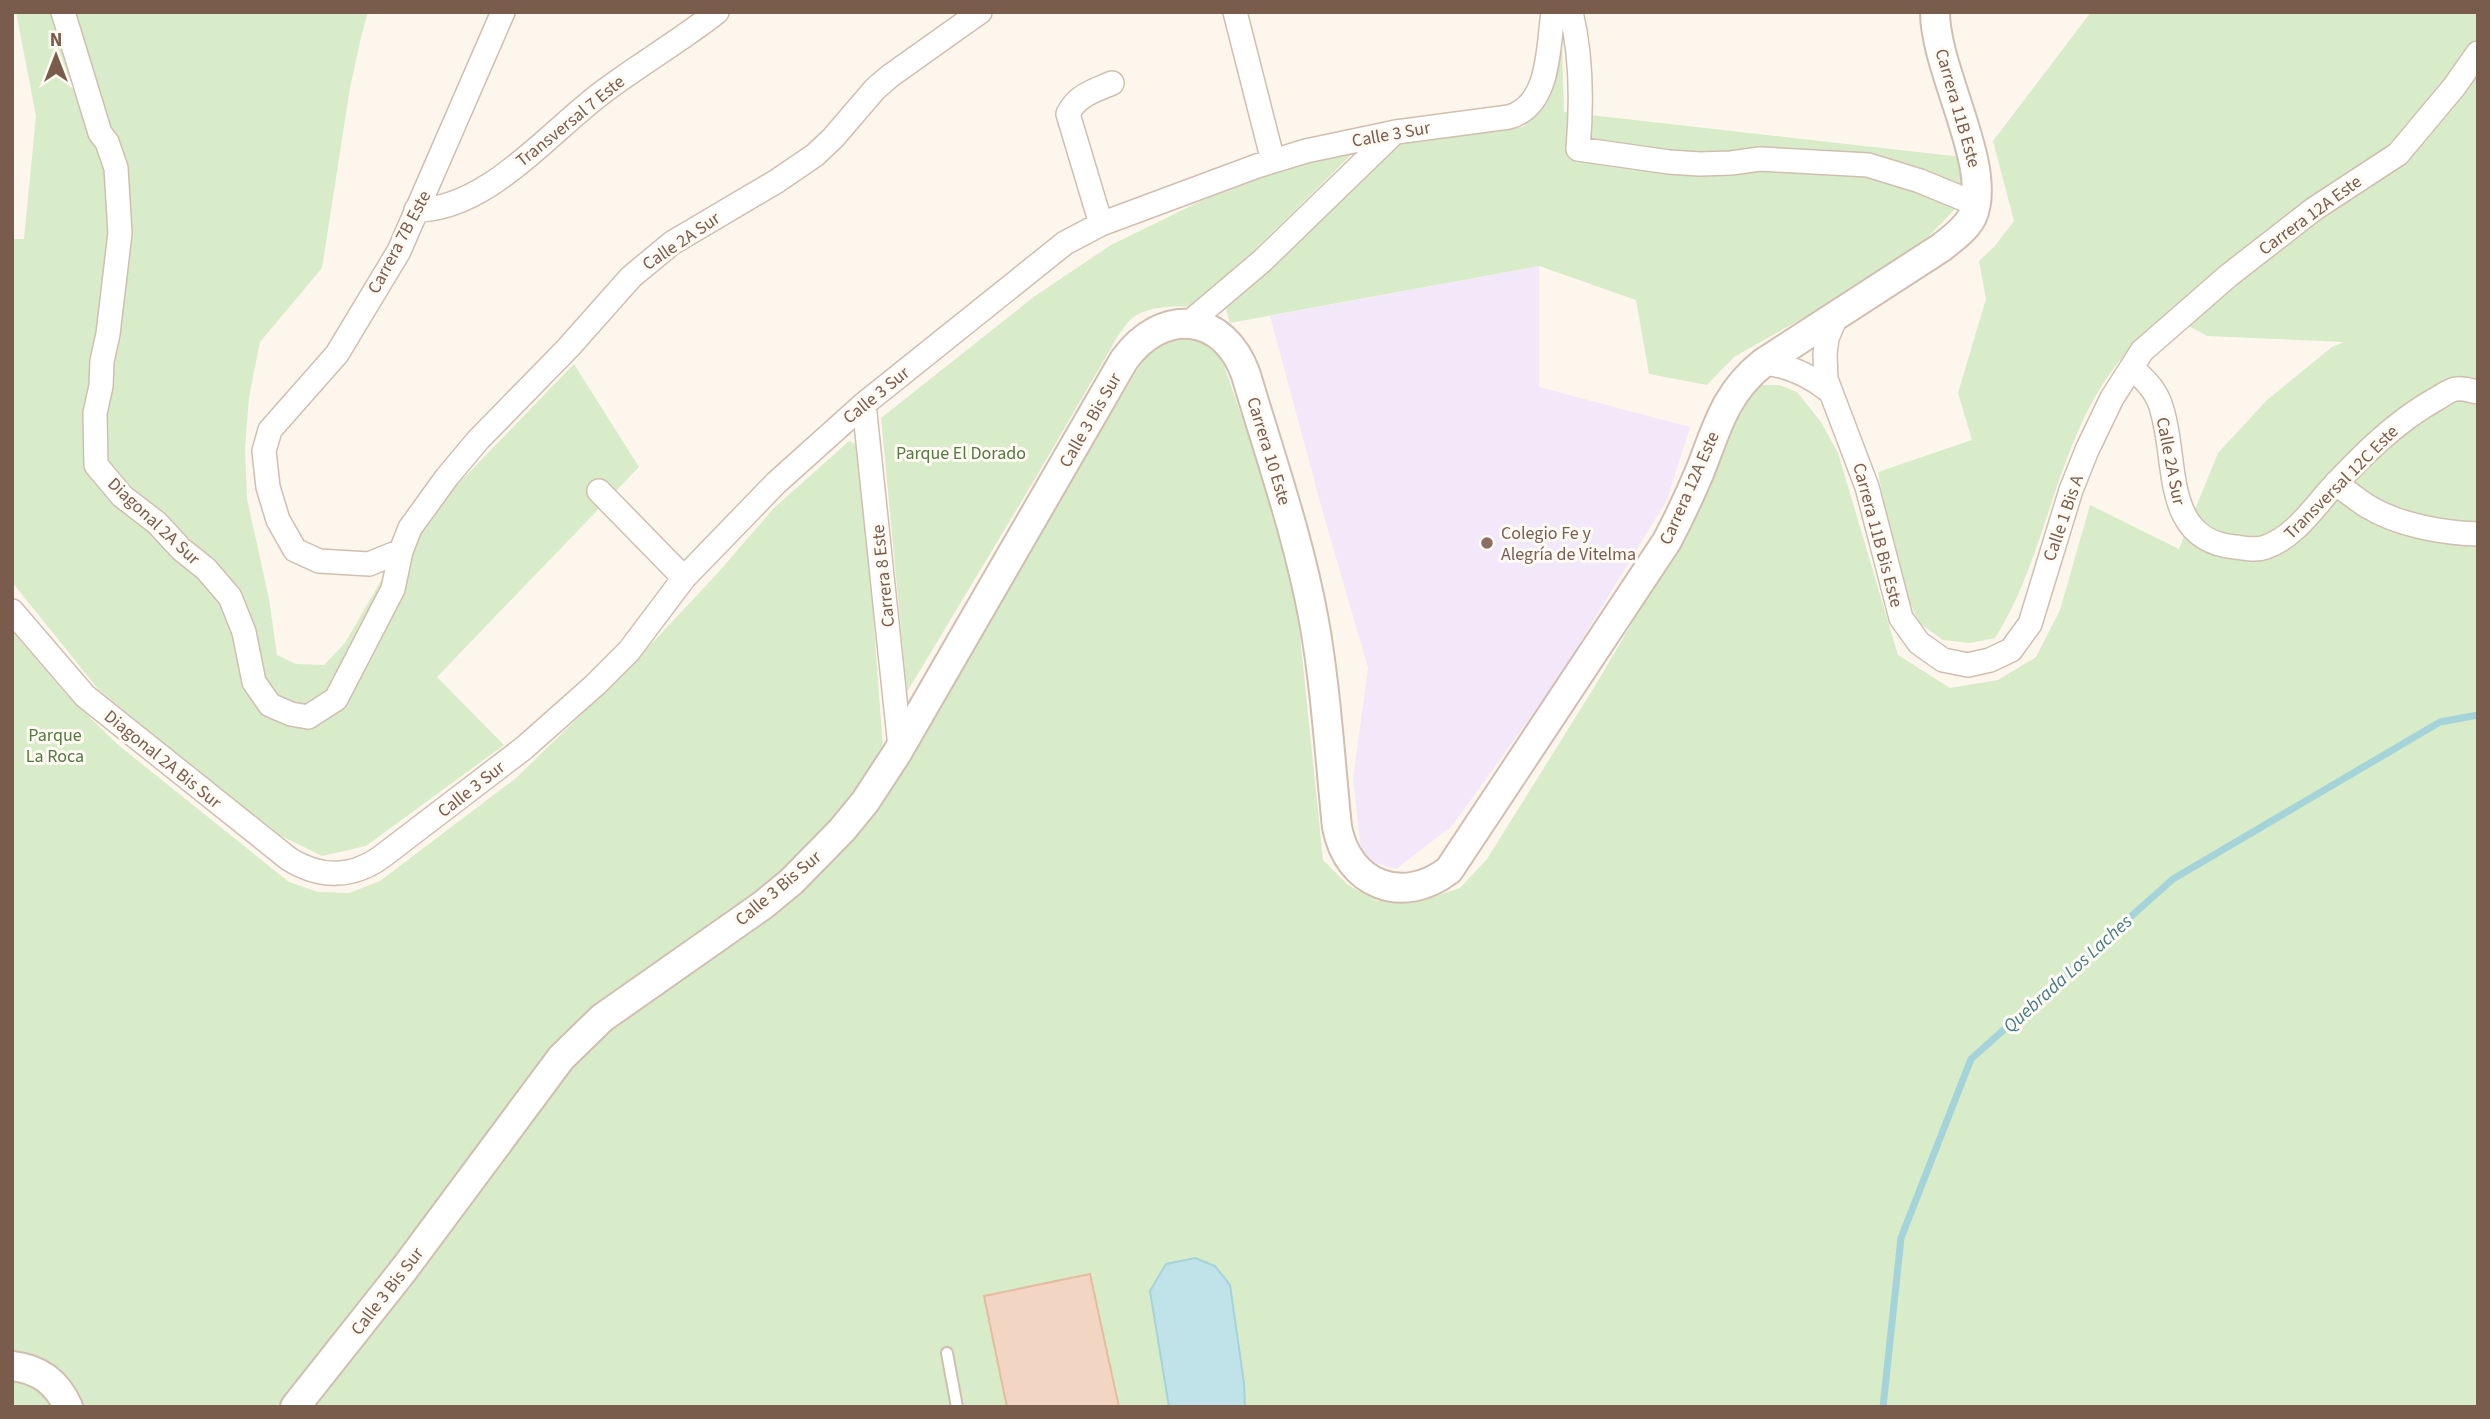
<svg xmlns="http://www.w3.org/2000/svg" width="2490" height="1419" font-family="'Source Sans 3',sans-serif">
	<style>
		.education { fill: #f3e8fa }
		.green { fill: #d8ecc9 }
		.water { fill: #bfe3e8; stroke: #a5d3da; stroke-width: 2 }
		.lines { fill: none; stroke-linecap: round; stroke-linejoin: round }
		.stream { stroke: #a5d3da; stroke-width: 7 }
		.building { fill: #f3d5c3; stroke: #e6bba3; stroke-width: 2 }
		.service-casing { stroke: #d1beb0; stroke-width: 14 }
		.minor-casing { stroke: #d1beb0; stroke-width: 26 }
		.tertiary-casing { stroke: #d1beb0; stroke-width: 32 }
		.service { stroke: #fff; stroke-width: 10 }
		.minor { stroke: #fff; stroke-width: 23 }
		.tertiary { stroke: #fff; stroke-width: 28 }
		.education-dot { fill: #8d6e63; stroke: #fffaf3; stroke-width: 2.5 }
		.labels { text-anchor: middle; stroke-width: 6; stroke-linejoin: round; paint-order: stroke }
		.street-label { font-size: 18px; fill: #7a5c4d; stroke: #fffaf3 }
		.park-label { font-size: 18px; fill: #537a41; stroke: #fffaf3 }
		.education-label { font-size: 18px; fill: #785e54; stroke: #fffaf3; text-anchor: start }
		.water-label { font-size: 19px; font-style: italic; fill: #437c86; stroke: #fffaf3 }
	</style>
	<rect width="100%" height="100%" fill="#fdf6ec"/>
	<!-- education -->
	<path class="education" d="M1539,266V387L1690,427L1667,500L1556,682L1452,826L1396,869L1362,859L1353,779L1368,668L1322,509L1270,316Z"/>
	<!-- green -->
	<path class="green" d="M16,12H368L361,37L350,88L322,268L260,342L249,397L245,449L247,499L269,599L277,655L296,664L324,665L345,643L382,579L426,517L574,364L639,467L437,677L504,745L366,846L322,856L267,829L98,689L12,582V239H24L36,116Z
		M2091,12H2478V1407H12V631L65,693L117,744L289,882L318,892L349,893L380,881L516,778L622,675L716,575L774,508L849,441L861,446L886,790L923,739L1022,562L1150,349L1179,333L1209,343L1220,354L1270,498L1298,616L1323,860L1348,885L1377,901H1421L1460,888L1487,859L1595,686L1694,517L1717,467L1733,413L1759,385H1779L1797,392L1821,422L1838,453L1898,655L1950,688L1998,680L2036,657L2060,610L2090,505L2179,549L2218,453L2267,400L2332,347L2344,342L2207,336L2172,317C2157,328 2138,339 2126,353C2055,434 2051,550 1995,638L1970,643L1943,640L1919,623L1898,575L1878,472L1972,440L1958,393L1986,299L1979,261L1994,247L2014,221L1993,141Z
		M1562,42L1564,112L1962,157L1963,181L1955,209L1930,235L1860,286L1734,357L1707,385L1649,374L1636,300L1539,266L1230,323L1225,305L1399,144L1522,127C1552,109 1554,73 1562,42Z
		M1357,149L1197,307C1176,306 1150,305 1132,318C1127,323 1122,330 1118,336L1035,479L907,692L881,418L1035,296L1111,245L1203,200L1266,176Z"/>
	<!-- water -->
	<path class="water" d="M1195,1258L1215,1266L1230,1285L1244,1383L1245,1407H1169L1150,1291L1166,1264Z"/>
	<g class="lines">
		<!-- stream -->
		<path class="stream" d="M1883,1407L1901,1238L1971,1059L2173,879L2440,722L2478,715"/>
	</g>
	<!-- building -->
	<path class="building" d="M1090,1274L1119,1407H1007L984,1296Z"/>
	<g class="lines">
		<defs>
			<path id="service" d="M947,1353L957,1407"/>
			<path id="minor" d="M63,12L100,133L107,142L116,168L120,233L108,334L102,361L101,386L95,413L96,465L122,496L157,523L181,549L206,569L230,597L244,632L254,682L270,705L291,714L308,717L336,699L393,589L401,551L410,528L447,477L478,440L568,348L631,277L672,243L777,181L815,155L833,138L875,89L890,76L980,12
				M1235,12L1273,161
				M1571,12C1582,57 1582,103 1578,149L1669,162L1700,164L1731,163L1760,159L1868,165L1920,181L1976,204
				M416,210C487,210 548,133 603,92C640,64 680,41 717,12
				M1101,224L1068,114C1077,95 1094,91 1112,83
				M1836,317L1827,338L1825,354L1826,379L1867,487L1901,618L1919,643L1943,660L1968,665L1990,660L2011,650L2030,624L2071,490L2087,450L2112,398L2142,351L2228,276L2314,209L2398,154L2454,87L2478,53
				M1190,322L1262,261L1395,132
				M1763,363C1788,365 1809,375 1828,390
				M2132,368C2143,378 2153,387 2159,401C2180,454 2158,540 2235,547C2245,548 2256,551 2266,547C2293,537 2310,513 2329,491C2361,456 2396,421 2438,398C2443,395 2451,389 2457,389C2463,388 2471,391 2478,392
				M864,404L900,747
				M2336,483C2346,491 2356,499 2367,506C2398,525 2442,533 2478,534
				M599,491L684,578
				M401,551L369,564L319,561L295,550L278,520L268,487L264,451L270,430L337,354L399,251L503,12
				M12,611L85,696L289,859C321,879 354,878 384,855L524,748L595,685L629,651L684,578L776,483L864,404L1065,243L1101,224L1257,166L1306,151L1396,132L1509,117C1550,106 1548,48 1553,12"/>
			<path id="tertiary" d="M12,1366C39,1369 57,1382 68,1407
				M295,1407L405,1268L561,1058L602,1018L763,905L791,882L842,830L865,802L897,753L1124,360C1162,307 1224,312 1246,375C1270,456 1299,538 1314,621C1326,689 1330,759 1337,827C1348,885 1403,906 1449,870L1667,541C1679,518 1690,495 1700,471C1717,428 1725,393 1763,363L1942,247C1953,238 1965,230 1972,217C1994,168 1935,71 1935,12"/>
		</defs>
		<!-- service casing -->
		<use href="#service" class="service-casing"/>
		<!-- minor casing -->
		<use href="#minor" class="minor-casing"/>
		<!-- tertiary casing -->
		<use href="#tertiary" class="tertiary-casing"/>
		<!-- service -->
		<use href="#service" class="service"/>
		<!-- minor -->
		<use href="#minor" class="minor"/>
		<!-- tertiary -->
		<use href="#tertiary" class="tertiary"/>
	</g>
	<!-- markers -->
	<circle class="education-dot" cx="1487" cy="543" r="7"/>
	<g class="labels">
		<!-- street labels -->
		<g class="street-label">
			<text transform="translate(1958 108) rotate(74)" y="6">Carrera 11B Este</text>
			<text transform="translate(570 121) rotate(-39)" y="6">Transversal 7 Este</text>
			<text transform="translate(1391 134) rotate(-10)" y="6">Calle 3 Sur</text>
			<text transform="translate(2310 215) rotate(-36)" y="6">Carrera 12A Este</text>
			<text transform="translate(681 241) rotate(-34)" y="6">Calle 2A Sur</text>
			<text transform="translate(399 242) rotate(-62)" y="6">Carrera 7B Este</text>
			<text transform="translate(876 395) rotate(-39)" y="6">Calle 3 Sur</text>
			<text transform="translate(1090 420) rotate(-60)" y="6">Calle 3 Bis Sur</text>
			<text transform="translate(1269 451) rotate(73)" y="6">Carrera 10 Este</text>
			<text transform="translate(2171 461) rotate(79)" y="6">Calle 2A Sur</text>
			<text transform="translate(2341 482) rotate(-45)" y="6">Transversal 12C Este</text>
			<text transform="translate(1689 488) rotate(-66)" y="6">Carrera 12A Este</text>
			<text transform="translate(2063 518) rotate(-71)" y="6">Calle 1 Bis A</text>
			<text transform="translate(154 521) rotate(43)" y="6">Diagonal 2A Sur</text>
			<text transform="translate(1878 535) rotate(75)" y="6">Carrera 11B Bis Este</text>
			<text transform="translate(883 576) rotate(-96)" y="6">Carrera 8 Este</text>
			<text transform="translate(163 759) rotate(39)" y="6">Diagonal 2A Bis Sur</text>
			<text transform="translate(471 789) rotate(-38)" y="6">Calle 3 Sur</text>
			<text transform="translate(778 888) rotate(-40)" y="6">Calle 3 Bis Sur</text>
			<text transform="translate(387 1291) rotate(-52)" y="6">Calle 3 Bis Sur</text>
		</g>
		<!-- park labels -->
		<g class="park-label">
			<text x="961" y="459">Parque El Dorado</text>
			<text x="55" y="741">Parque<tspan x="55" dy="21">La Roca</tspan></text>
		</g>
		<!-- education labels -->
		<g class="education-label">
			<text x="1501" y="539">Colegio Fe y<tspan x="1501" dy="21">Alegría de Vitelma</tspan></text>
		</g>
		<!-- water labels -->
		<g class="water-label">
			<text transform="translate(2067 973) rotate(-42)" y="7">Quebrada Los Laches</text>
		</g>
	</g>
	<!-- border -->
	<rect width="2490" height="1419" fill="none" stroke="#7a5c4d" stroke-width="28"/>
	<!-- north arrow -->
	<g transform="translate(56 56)" stroke="#fffaf3" stroke-width="5" paint-order="stroke">
	<path d="M0-5L12 26L0 18L-12 26Z" fill="#7a5c4d"/>
	<text y="-10" font-size="19" font-weight="bold" text-anchor="middle" fill="#7a5c4d">N</text>
	</g>
</svg>
